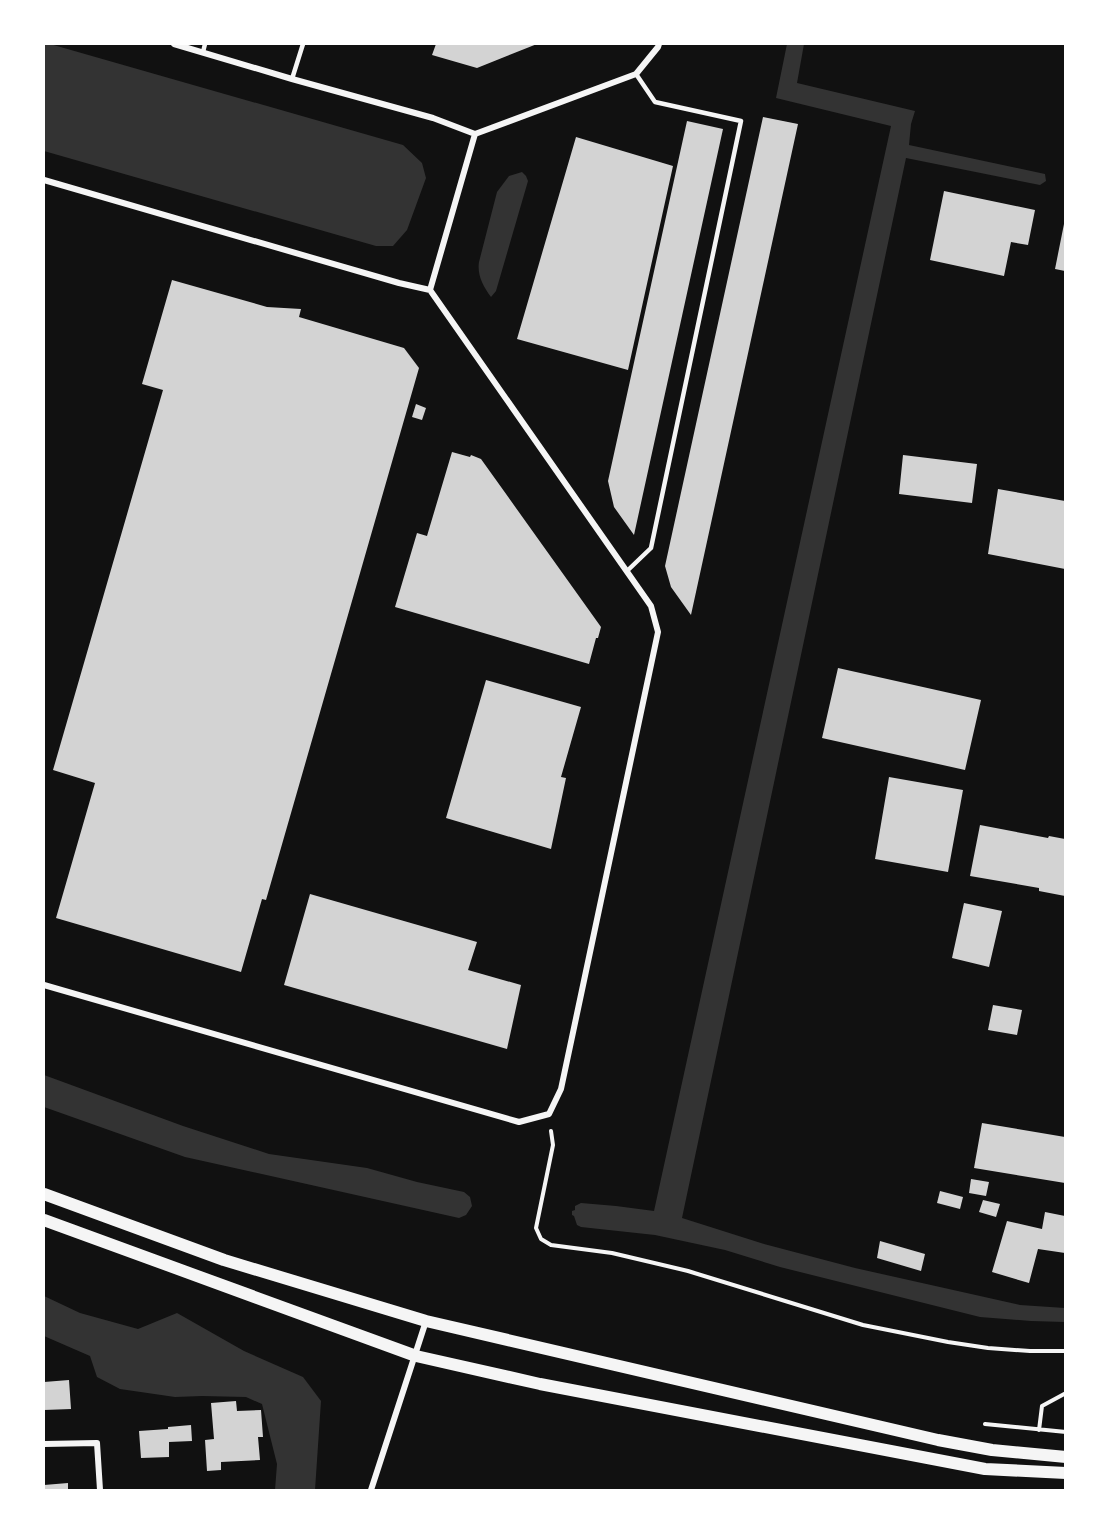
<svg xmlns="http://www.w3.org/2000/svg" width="1109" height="1534" font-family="'IBM Plex Sans',sans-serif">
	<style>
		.water { fill: #333 }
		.building { fill: #d3d3d3 }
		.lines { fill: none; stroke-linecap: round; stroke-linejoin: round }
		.path { stroke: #f5f5f5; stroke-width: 4 }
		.service { stroke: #f5f5f5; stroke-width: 4.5 }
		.minor { stroke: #f5f5f5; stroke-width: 6 }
		.secondary { stroke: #f5f5f5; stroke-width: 12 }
	</style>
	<rect width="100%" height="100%" fill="#111"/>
	<!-- water -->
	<path class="water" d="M44,44H50L403,145L422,163L426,178L407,230L393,246H376L44,151Z
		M787,44H804L797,83L915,111L911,124L909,145L1045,174L1046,181L1040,185L906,158L682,1218L764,1244L855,1268L1020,1305L1065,1308V1322L1031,1321L980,1317L780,1267L725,1250L655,1235L581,1227L577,1225L574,1216L572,1215V1211L575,1210V1206L581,1203L616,1206L654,1211L891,126L776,98Z
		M522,172L526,176L528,181L496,291L491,297C483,286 477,275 479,262L497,192L509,176Z
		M44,1075L183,1126L269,1154L367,1168L417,1182L464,1192L470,1197L472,1206L466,1215L459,1218L185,1157L44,1107Z
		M44,1296L80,1313L138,1329L177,1313L244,1351L303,1377L321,1401L315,1490H275L277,1464L262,1404L246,1397L202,1396L175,1397L120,1389L97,1377L90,1356L44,1336Z"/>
	<!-- building -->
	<path class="building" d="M436,44H537L477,68L432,55Z
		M763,117L798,124L691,615L671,587L665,566Z
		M687,121L723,129L634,535L614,507L608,481Z
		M576,137L673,166L628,370L517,339Z
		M944,191L1035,210L1028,245L1011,242L1004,276L930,260Z
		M1064,224H1065V271L1055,269Z
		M172,280L267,307L301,309L299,317L404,348L419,368L266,900L262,899L241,972L56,918L95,783L53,770L163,390L142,384Z
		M416,404L426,408L422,420L412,417Z
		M452,452L470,457L471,455L481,459L601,627L598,638H596L589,664L395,607L417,533L427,536Z
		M903,455L977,464L972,503L899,494Z
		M998,489L1065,501V569L988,554Z
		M838,668L981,700L965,770L822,738Z
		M486,680L581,707L561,777L566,778L551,849L446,818Z
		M889,777L963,790L948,872L875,859Z
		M980,825L1048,838L1049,836L1065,839V896L1039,891V888L970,876Z
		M310,894L477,942L468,970L521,985L507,1049L284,985Z
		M964,903L1002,911L989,967L952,958Z
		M993,1005L1022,1010L1017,1035L988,1030Z
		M982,1123L1065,1137V1183L974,1168Z
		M971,1179L989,1182L986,1196L969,1193Z
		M940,1191L963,1197L960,1209L937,1203Z
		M983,1200L1000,1204L996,1217L979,1212Z
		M1045,1212L1065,1216V1253L1038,1249L1029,1283L992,1272L1007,1221L1042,1229Z
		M880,1241L925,1254L921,1271L877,1258Z
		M69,1380L71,1409L44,1410V1382Z
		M236,1401L237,1411L261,1410L263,1437H258L260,1460L221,1462V1470L207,1471L205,1440L214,1439L211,1403Z
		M191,1425L192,1441L169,1442V1457L141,1458L139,1431L168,1429V1427Z
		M68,1483V1490H44V1485Z"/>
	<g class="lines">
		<!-- path -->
		<path class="path" d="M551,1131L553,1145L536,1228L541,1239L551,1245L612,1253L688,1271L863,1325L948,1342L988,1348L1030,1351H1066
			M985,1424L1066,1432
			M1039,1430L1042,1406L1066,1393"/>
		<!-- service -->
		<path class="service" d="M203,52L205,44
			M292,79L303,44
			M627,571L651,548L741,121L655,102L636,74"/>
		<!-- minor -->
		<path class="minor" d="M174,44L292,79L433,118L475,134
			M475,134L636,74L658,47L659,44
			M44,180L399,283L430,290L475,134
			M44,985L519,1122L549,1114L561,1089L658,632L651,606L430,290
			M44,1444L97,1443L100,1490
			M371,1490L426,1321"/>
		<!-- secondary -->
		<path class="secondary" d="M44,1194L224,1260L426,1321L938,1440L992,1450L1066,1457
			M44,1220L416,1356L540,1384L985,1469L1066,1473"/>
	</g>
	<!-- border -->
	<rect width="1109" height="1534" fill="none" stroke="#ffffff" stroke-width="90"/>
</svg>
